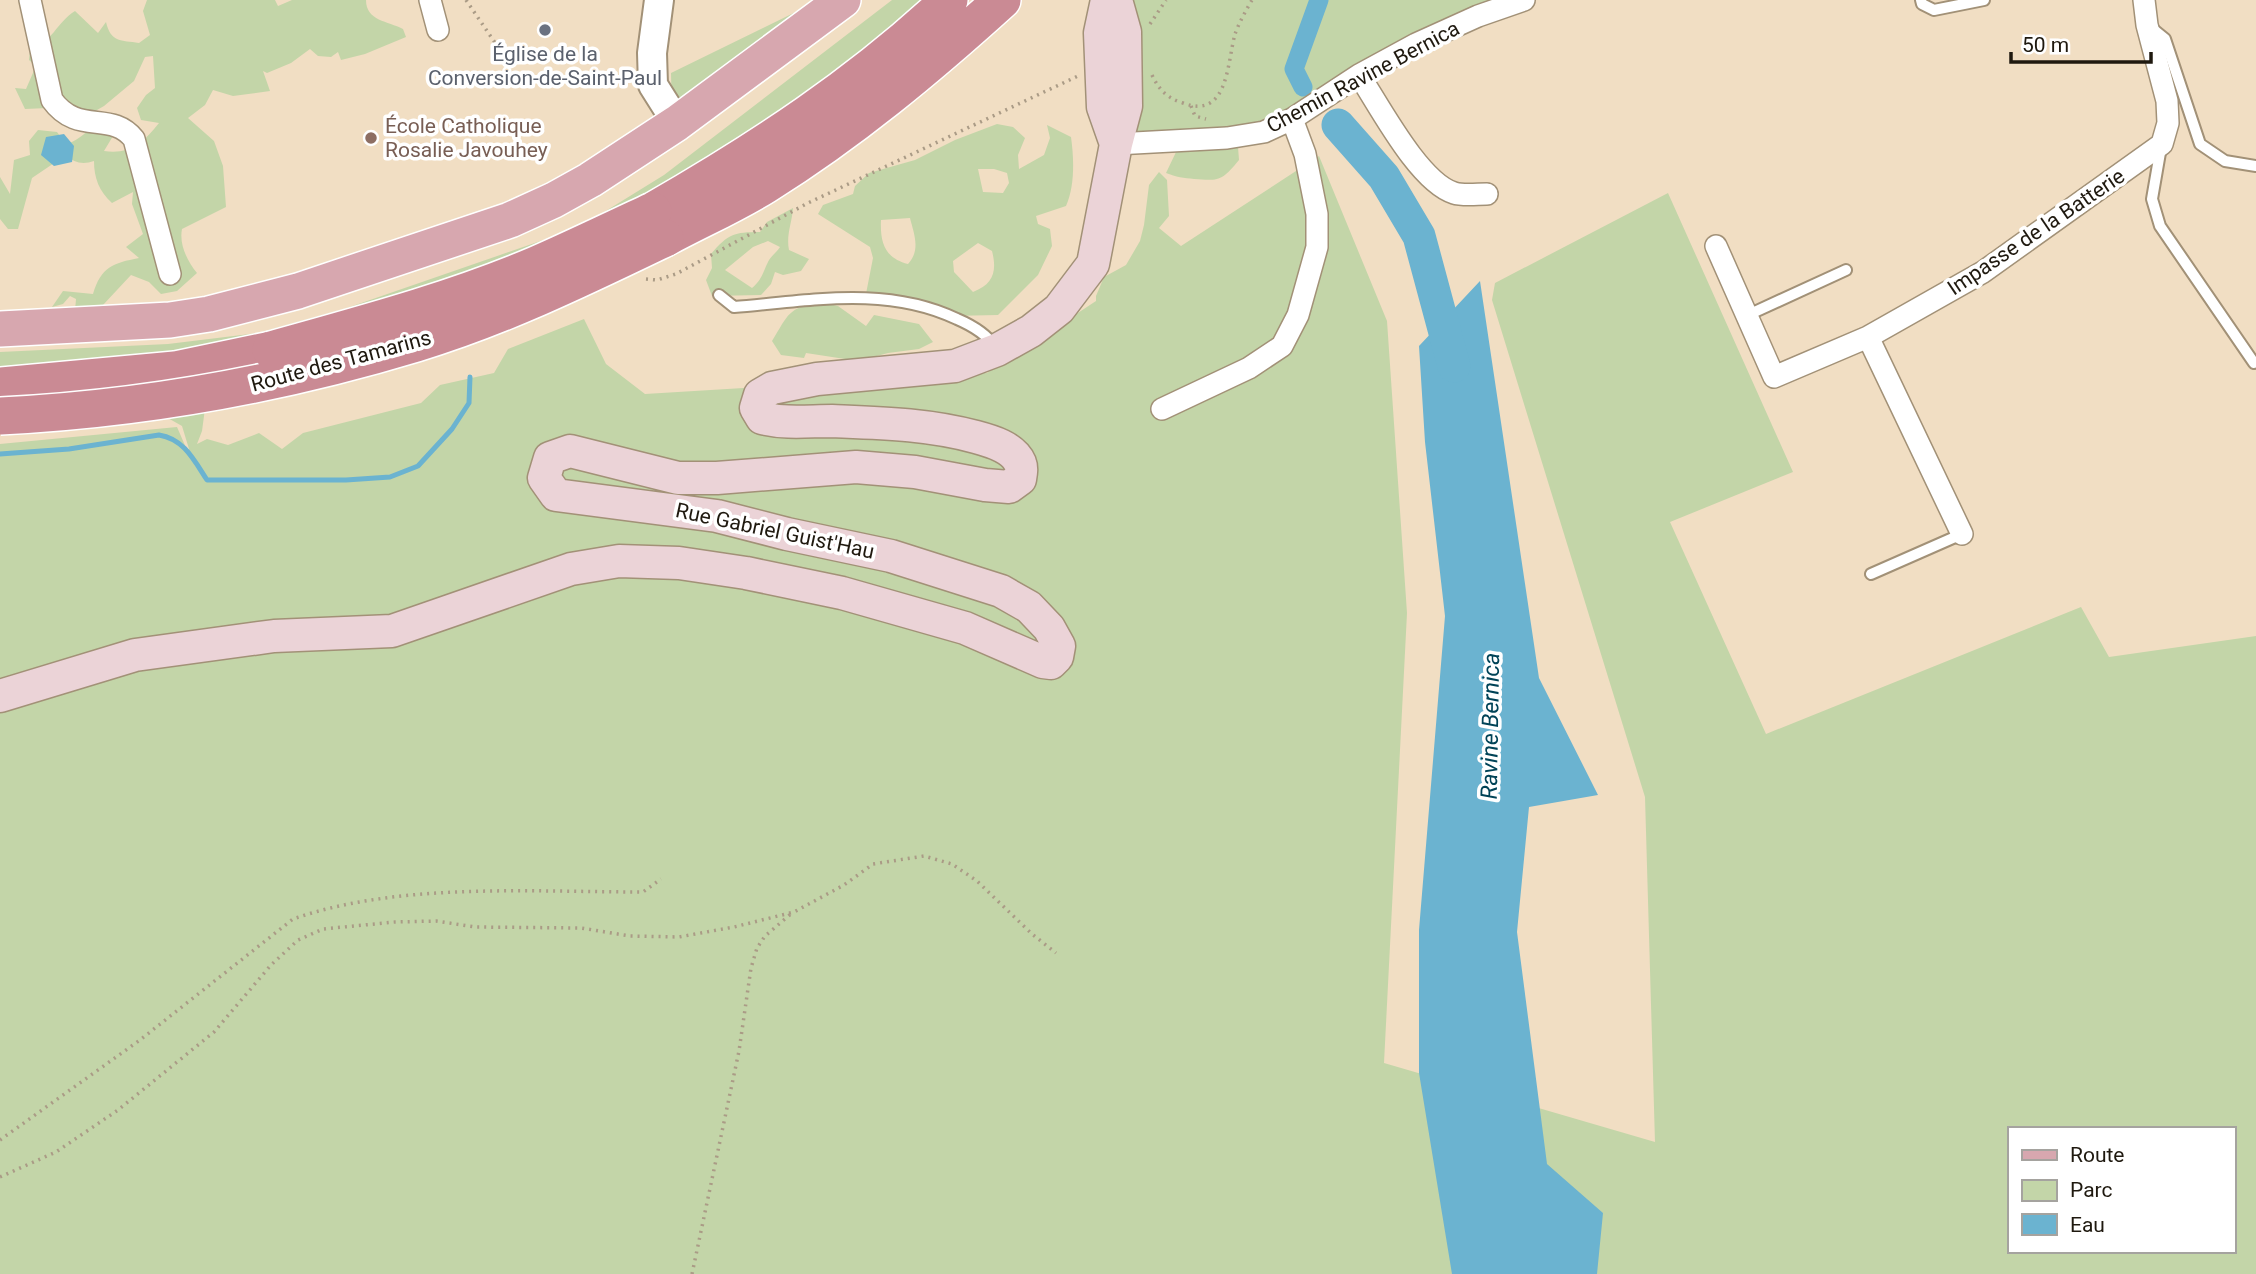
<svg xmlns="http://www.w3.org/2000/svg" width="2256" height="1274" font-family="Roboto,sans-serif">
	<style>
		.green { fill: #c3d5a8; fill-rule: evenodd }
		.water { fill: #6bb3d0 }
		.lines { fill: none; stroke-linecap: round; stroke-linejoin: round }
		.stream { stroke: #6bb3d0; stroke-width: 5 }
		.canal { stroke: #6bb3d0; stroke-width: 19 }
		.river { stroke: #6bb3d0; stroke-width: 33 }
		.service-casing { stroke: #a29177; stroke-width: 14 }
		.minor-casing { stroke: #a29177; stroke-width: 24 }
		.tertiary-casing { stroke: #a29177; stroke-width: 32 }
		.secondary-casing { stroke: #a29177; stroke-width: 35 }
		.primary-casing { stroke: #fff; stroke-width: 38 }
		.trunk-casing { stroke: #fff; stroke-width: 40 }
		.path { stroke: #aa9b86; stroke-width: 3.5; stroke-dasharray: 2 5; stroke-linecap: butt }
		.service { stroke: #fff; stroke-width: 10 }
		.minor { stroke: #fff; stroke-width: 21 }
		.tertiary { stroke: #fff; stroke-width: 28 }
		.secondary { stroke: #ebd3d7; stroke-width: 32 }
		.primary { stroke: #d7a7af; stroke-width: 35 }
		.trunk { stroke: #ca8a94; stroke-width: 37 }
		.trunk-bridge-casing { stroke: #fff; stroke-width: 40; stroke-linecap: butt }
		.trunk-bridge { stroke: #ca8a94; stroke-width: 37 }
		.worship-dot { fill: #6b7280; stroke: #fff; stroke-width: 2.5 }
		.education-dot { fill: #8d6e63; stroke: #fff; stroke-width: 2.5 }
		.labels { text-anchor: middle; stroke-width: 7; stroke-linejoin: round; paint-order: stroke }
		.worship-label { font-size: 21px; fill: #5b616d; stroke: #fff }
		.street-label { font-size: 21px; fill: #1f190f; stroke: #fff }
		.education-label { font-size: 21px; fill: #785e54; stroke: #fff; text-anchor: start }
		.water-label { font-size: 23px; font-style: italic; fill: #004357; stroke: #fff }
	</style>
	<rect width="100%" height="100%" fill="#f1dec3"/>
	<!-- green -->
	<path class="green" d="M147,0H275L278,6L292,0H366C366,21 388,21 403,29L406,37L365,54L341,60L338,52L331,57L318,56L310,49L291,63L267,73L263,71L270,91L233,96L213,90L205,105L188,118L214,141L223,166L226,207L182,229C179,244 187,261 197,273L177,291L161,294L149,282L131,275L103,305L75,311L76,299L70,296L63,304L52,307L63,291L93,294C101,267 113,263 139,258L126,247L143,234L132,204L133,192L112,203C99,191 94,178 94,161C83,165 74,163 66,155L32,178L18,229H8L0,219V177L10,194L14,160L30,155L29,141L38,130L57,132L66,144C86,139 94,118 115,115L122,121L104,151C130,155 144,142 159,123L141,120L137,108L146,95L155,88L153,56L145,57L134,81L104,106L90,114L48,108L25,109L15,88L26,89L36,66L29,60L30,50C52,43 56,23 75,11L98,33L106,22C111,43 121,40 139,43L150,35L143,11Z
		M812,0H843L672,117L671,73L810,5Z
		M892,0H949L786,131L206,401L202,431L197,444L207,439L228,445L259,433L282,449L303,433L421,403L440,385L494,373L508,349L584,319L606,364L645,394L987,373L1096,301V296L1104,277L1126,265L1140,241L1144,225L1149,185L1159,172L1167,180L1169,216L1159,228L1181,246L1319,156L1387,321L1407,613L1384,1063L1655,1142L1645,797L1492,300L1495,283L1668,193L1793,472L1670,522L1766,734L2081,607L2109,657L2256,636V1274H0V444L177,427L187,450L189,449L182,426L159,413L0,429V352L168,344L258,333L344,309L555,236L596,217L664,175ZM2009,1129H2233V1251H2009Z
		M1117,0H1524L1264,132L1117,141Z
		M997,124L1013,127L1025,138L1018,155L1019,169L1044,155L1050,138L1047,125L1071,137C1074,158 1075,186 1066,206L1036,216L1038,224L1050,229L1052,246L1038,275L998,315L950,316L929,304L894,307L864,304L873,258L870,247L818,214L823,205L853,194L855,186L869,173L915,160L955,140ZM978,169H994L1007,173L1009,183L1003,193L983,192ZM910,218C914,234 921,250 908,264C884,258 880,241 881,220ZM978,243L992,251C997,271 994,284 973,292L954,272L953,261Z
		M1227,146L1238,147L1239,160C1222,181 1219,181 1194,179C1184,178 1176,177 1166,173L1177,150L1196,151Z
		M793,208C792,223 786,235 789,250L809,259L801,271L783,275L775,272L771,284L761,295L712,296L706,280L712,268L711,254C728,234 734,232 760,232L767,222ZM768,241L780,247C777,252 770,257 768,262C763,272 762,280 752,288L725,270L753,247Z
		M821,302L838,306L866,326L874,315L919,324L933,342L919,349L888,353L858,361L806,353L804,358L781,355L772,341C789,314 787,308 821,302Z"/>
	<!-- water -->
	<path class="water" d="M64,134L74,146L72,162L54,166L41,155L46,137Z
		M1480,281L1539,678L1598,795L1529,807L1517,932L1547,1164L1603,1213L1597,1274H1452L1419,1073V930L1445,616L1425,442L1419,346Z"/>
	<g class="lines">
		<!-- stream -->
		<path class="stream" d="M0,454L69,449L159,435C184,439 194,460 207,480H346L390,477L418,466L452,429L469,403L470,377"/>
		<!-- canal -->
		<path class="canal" d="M1303,87L1294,69L1319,0"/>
		<!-- river -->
		<path class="river" d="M1338,125L1384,177L1419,236L1454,366"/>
		<defs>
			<path id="service" d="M1921,0L1922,4L1934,10L1984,0
				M2149,26L2165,39L2200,144L2225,161L2256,166
				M2161,147L2152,199L2160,226L2254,363
				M719,295L734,307C809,301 886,285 957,319C971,325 986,333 995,347
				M1748,315L1846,270
				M1871,574L1962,534"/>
			<path id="minor" d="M30,0L52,100C78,136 111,110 134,139L170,274
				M430,0L438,30
				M1359,75C1380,107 1419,182 1454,193C1463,196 1477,194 1487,194
				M1116,144L1227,138L1264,132L1292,119L1359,75L1416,44L1478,16L1524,0
				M1716,246L1774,377L1868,337L1983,272L2162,144L2168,123L2167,101L2147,25L2144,0
				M1868,337L1962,534
				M1162,409L1249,368L1282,346L1298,315L1317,247V214L1305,154L1292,119"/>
			<path id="tertiary" d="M659,0L652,53L653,85L677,123"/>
			<path id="secondary" d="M1107,0L1100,33L1103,107L1116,144
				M0,696L135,655L274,636L392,631L571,569L619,561L679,563L746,573L842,593L965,628L1043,662L1051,663L1057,657L1059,646L1049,628L1029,607L1001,591L891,556L787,534L717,516L556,495L544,478L550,458L570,451L678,478H717L856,467L915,472L985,485L1009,487L1020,479C1021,473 1022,468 1020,463C1013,447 991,441 976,437C928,424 880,423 832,421C808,421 786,424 762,418L756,408L760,395L772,388L817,379L955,366L997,350L1031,331L1059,309L1093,264L1116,144L1126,106L1125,32L1116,0"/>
			<path id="primary" d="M0,329L170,320L209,314L298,291L510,220L554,200L590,180L677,123L843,0"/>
			<path id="trunk" d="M653,211C759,150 860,84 949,0
				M665,238C698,220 733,205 765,185C850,132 928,67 1002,0
				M0,386L175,370L271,350"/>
		</defs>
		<!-- service casing -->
		<use href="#service" class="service-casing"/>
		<!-- minor casing -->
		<use href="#minor" class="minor-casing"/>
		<!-- tertiary casing -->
		<use href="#tertiary" class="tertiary-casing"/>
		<!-- secondary casing -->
		<use href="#secondary" class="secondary-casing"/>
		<!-- primary casing -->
		<use href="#primary" class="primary-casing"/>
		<!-- trunk casing -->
		<use href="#trunk" class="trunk-casing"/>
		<!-- path -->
		<path class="path" d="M466,0L502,53
			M1150,24L1166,0
			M1152,75C1159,90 1167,98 1183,103C1228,120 1227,64 1235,34C1239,23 1246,10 1252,0
			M1191,106L1195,116L1206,119
			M646,279L657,280L676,274L808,203L1078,76
			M0,1140L140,1040L293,919C399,882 530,892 643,892L661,879
			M0,1177L56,1152L118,1110L214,1032L271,965L298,940L323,929L395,922L436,921L475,927L581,928L630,936L679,937L734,927L794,912L844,885L873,864L924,856L952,864L977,881L1032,934L1056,953
			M692,1274L739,1051L751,968L757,948L765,936L792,913"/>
		<!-- service -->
		<use href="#service" class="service"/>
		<!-- minor -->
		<use href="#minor" class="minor"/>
		<!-- tertiary -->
		<use href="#tertiary" class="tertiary"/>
		<!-- secondary -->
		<use href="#secondary" class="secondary"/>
		<!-- primary -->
		<use href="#primary" class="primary"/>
		<!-- trunk -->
		<use href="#trunk" class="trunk"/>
		<defs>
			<path id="trunk-bridge" d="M271,350C360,325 451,301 536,265C575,248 614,229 653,211
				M0,416C142,409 281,384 416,343C502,317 584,277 665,238"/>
		</defs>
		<!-- trunk-bridge casing -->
		<use href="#trunk-bridge" class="trunk-bridge-casing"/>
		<!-- trunk-bridge -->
		<use href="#trunk-bridge" class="trunk-bridge"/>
	</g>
	<!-- markers -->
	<circle class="worship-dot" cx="545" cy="30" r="7"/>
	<circle class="education-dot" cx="371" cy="138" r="7"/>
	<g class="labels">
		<!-- worship labels -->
		<g class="worship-label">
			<text x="545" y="61">Église de la<tspan x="545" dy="24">Conversion-de-Saint-Paul</tspan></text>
		</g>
		<!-- street labels -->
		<g class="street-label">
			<text transform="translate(1363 77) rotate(-28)" y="7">Chemin Ravine Bernica</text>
			<text transform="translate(2036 232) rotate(-34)" y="7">Impasse de la Batterie</text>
			<text transform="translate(341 361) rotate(-15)" y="7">Route des Tamarins</text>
			<text transform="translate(775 531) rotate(12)" y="7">Rue Gabriel Guist'Hau</text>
		</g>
		<!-- education labels -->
		<g class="education-label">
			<text x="385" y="133">École Catholique<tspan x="385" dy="24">Rosalie Javouhey</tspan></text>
		</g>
		<!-- water labels -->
		<g class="water-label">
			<text transform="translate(1490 726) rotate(-89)" y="8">Ravine Bernica</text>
		</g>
	</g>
	<!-- legend -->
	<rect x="2008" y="1127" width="228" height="126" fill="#ffffff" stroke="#a5a39f" stroke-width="2"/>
	<rect x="2022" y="1150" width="35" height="10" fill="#d7a7af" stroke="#a5a39f" stroke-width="2"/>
	<text x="2070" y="1162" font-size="21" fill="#1f190f">Route</text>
	<rect x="2022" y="1180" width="35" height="21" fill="#c3d5a8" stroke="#a5a39f" stroke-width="2"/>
	<text x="2070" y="1197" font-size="21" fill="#1f190f">Parc</text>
	<rect x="2022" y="1214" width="35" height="21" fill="#6bb3d0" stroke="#a5a39f" stroke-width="2"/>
	<text x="2070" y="1232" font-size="21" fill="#1f190f">Eau</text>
	<!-- scale -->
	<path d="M2011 52v10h140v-10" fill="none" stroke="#1f190f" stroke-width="3.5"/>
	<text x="2022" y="52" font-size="21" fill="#1f190f" stroke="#ffffff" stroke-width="5" paint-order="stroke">50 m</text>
</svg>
